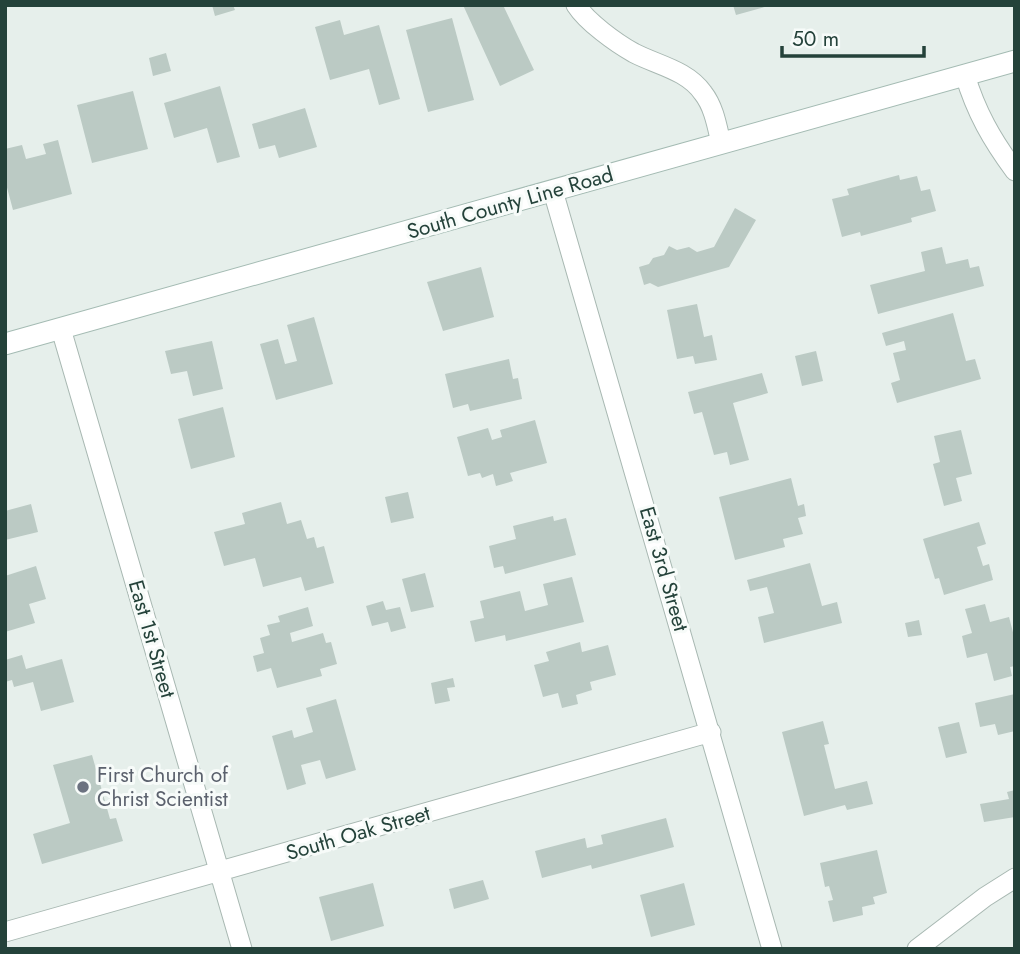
<svg xmlns="http://www.w3.org/2000/svg" width="1020" height="954" font-family="Jost,sans-serif">
	<style>
		.building { fill: #bbcac4 }
		.lines { fill: none; stroke-linecap: round; stroke-linejoin: round }
		.street-casing { stroke: #a8b8b2; stroke-width: 21 }
		.secondary-casing { stroke: #a4bbb3; stroke-width: 23 }
		.street { stroke: #fff; stroke-width: 19 }
		.secondary { stroke: #fff; stroke-width: 21 }
		.worship-dot { fill: #6b7280; stroke: #f7fbf9; stroke-width: 2.5 }
		.labels { text-anchor: middle; stroke-width: 6; stroke-linejoin: round; paint-order: stroke }
		.street-label { font-size: 21px; fill: #24423a; stroke: #f7fbf9 }
		.worship-label { font-size: 21px; fill: #5b616d; stroke: #f7fbf9; text-anchor: start }
	</style>
	<rect width="100%" height="100%" fill="#e6efeb"/>
	<!-- building -->
	<path class="building" d="M212,5H233L235,10L215,16Z
		M463,5H503L534,70L500,86Z
		M733,5H768V6L736,15Z
		M452,18L474,100L428,112L406,30Z
		M340,20L344,35L379,25L400,99L379,105L369,69L330,80L315,27Z
		M166,53L171,71L153,76L149,58Z
		M220,86L240,157L217,163L207,128L174,138L164,103Z
		M133,91L148,149L92,163L77,105Z
		M305,108L317,147L279,158L275,145L259,149L252,124Z
		M58,140L72,194L13,210L5,180V149L22,145L26,159L46,154L43,144Z
		M899,175L900,180L917,176L921,191L930,189L936,211L911,218L912,222L861,236L860,232L842,237L832,199L849,195L847,189Z
		M735,208L756,220L729,267L658,287L650,283L644,285L639,267L649,264L653,258L664,255L669,246L677,250L689,247L697,252L714,247Z
		M942,247L946,264L968,259L970,268L979,266L984,286L878,314L870,285L925,271L921,252Z
		M481,267L494,317L443,331L427,282Z
		M697,304L704,337L712,335L717,360L695,364L693,356L677,359L667,310Z
		M953,313L966,361L975,359L981,379L897,403L891,383L900,380L893,353L906,350L904,341L886,346L882,333Z
		M314,317L333,384L276,400L260,344L278,339L285,364L297,361L287,325Z
		M212,341L223,389L193,396L187,371L171,374L165,351Z
		M816,351L823,381L802,386L795,356Z
		M509,359L513,379L518,378L522,399L470,411L468,404L453,408L445,374Z
		M762,373L768,393L733,403L749,460L730,465L727,452L714,455L702,412L694,414L688,392Z
		M223,407L235,457L191,469L178,419Z
		M535,420L547,463L510,473L513,481L496,486L493,474L482,478L480,473L468,476L457,437L488,428L492,440L502,437L500,430Z
		M961,430L972,474L956,478L962,501L944,506L933,464L940,462L934,436Z
		M791,478L798,506L804,504L806,516L798,518L803,534L783,539L785,547L735,560L719,497Z
		M408,492L414,518L391,523L385,497Z
		M281,502L287,524L301,520L307,539L314,537L317,548L324,546L334,583L305,591L301,577L263,587L255,558L224,566L214,532L245,524L242,513Z
		M31,504L38,532L5,540V511Z
		M553,516L554,521L566,518L576,555L505,574L503,566L494,568L489,546L516,539L513,526Z
		M979,522L986,544L977,547L983,566L989,564L993,580L944,595L939,578L935,579L923,539Z
		M810,563L822,606L837,602L842,623L764,643L758,617L774,613L767,587L750,591L747,580Z
		M36,566L46,599L29,604L35,623L5,632V576Z
		M425,573L434,607L411,612L402,579Z
		M572,577L584,622L506,641L505,635L475,642L470,621L484,618L480,601L520,591L525,611L548,605L543,584Z
		M383,601L386,610L400,607L406,628L391,632L388,622L372,626L366,606Z
		M985,604L990,622L1009,617L1015,640V666L1010,667L1012,676L994,681L987,653L967,658L962,636L972,633L965,609Z
		M308,607L313,626L290,633L292,642L323,633L326,643L331,642L337,664L320,669L322,676L277,688L271,668L257,672L253,656L264,653L260,638L270,635L267,625L280,622L278,616Z
		M919,620L922,635L908,637L905,623Z
		M580,642L582,652L608,645L616,675L590,682L592,690L576,695L578,704L562,708L558,693L543,697L534,665L549,661L546,652Z
		M22,655L26,669L62,659L74,702L41,711L33,682L14,687L12,680L5,682V660Z
		M453,678L455,687L447,688L450,701L435,704L431,683Z
		M1015,694V731L998,735L995,724L980,727L975,703Z
		M336,699L356,770L326,779L320,760L301,765L306,784L287,790L272,736L292,730L294,738L313,732L306,708Z
		M823,721L829,744L824,745L835,789L867,781L873,804L847,810L845,805L804,816L782,732Z
		M959,722L967,753L946,758L938,727Z
		M92,755L110,819L116,818L123,841L42,864L33,834L70,823L53,765Z
		M1015,790V817L984,822L980,804L1009,799L1007,792Z
		M666,818L674,847L592,869L591,865L542,878L535,851L585,838L587,848L603,844L601,835Z
		M877,850L887,893L873,897L875,904L862,907L863,915L833,922L828,901L833,900L829,886L825,887L820,863Z
		M483,880L489,899L454,909L449,889Z
		M373,883L384,926L331,941L319,897Z
		M684,883L695,925L651,937L640,895Z"/>
	<g class="lines">
		<defs>
			<path id="street" d="M576,5C587,22 616,43 634,53C657,65 687,70 703,93C714,107 717,126 721,143
				M965,75C976,112 992,140 1015,171
				M553,191L772,949
				M61,329L242,949
				M5,932L711,732
				M917,949L985,897L1015,878"/>
			<path id="secondary" d="M5,344L1015,61"/>
		</defs>
		<!-- street casing -->
		<use href="#street" class="street-casing"/>
		<!-- secondary casing -->
		<use href="#secondary" class="secondary-casing"/>
		<!-- street -->
		<use href="#street" class="street"/>
		<!-- secondary -->
		<use href="#secondary" class="secondary"/>
	</g>
	<!-- markers -->
	<circle class="worship-dot" cx="83" cy="787" r="7"/>
	<g class="labels">
		<!-- street labels -->
		<g class="street-label">
			<text transform="translate(510 203) rotate(-16)" y="7">South County Line Road</text>
			<text transform="translate(664 569) rotate(74)" y="7">East 3rd Street</text>
			<text transform="translate(152 639) rotate(74)" y="7">East 1st Street</text>
			<text transform="translate(358 833) rotate(-16)" y="7">South Oak Street</text>
		</g>
		<!-- worship labels -->
		<g class="worship-label">
			<text x="97" y="782">First Church of<tspan x="97" dy="24">Christ Scientist</tspan></text>
		</g>
	</g>
	<!-- border -->
	<rect width="1020" height="954" fill="none" stroke="#24423a" stroke-width="14"/>
	<!-- scale -->
	<path d="M782 46v10h142v-10" fill="none" stroke="#24423a" stroke-width="3.5"/>
	<text x="792" y="46" font-size="21" fill="#24423a" stroke="#f7fbf9" stroke-width="5" paint-order="stroke">50 m</text>
</svg>
